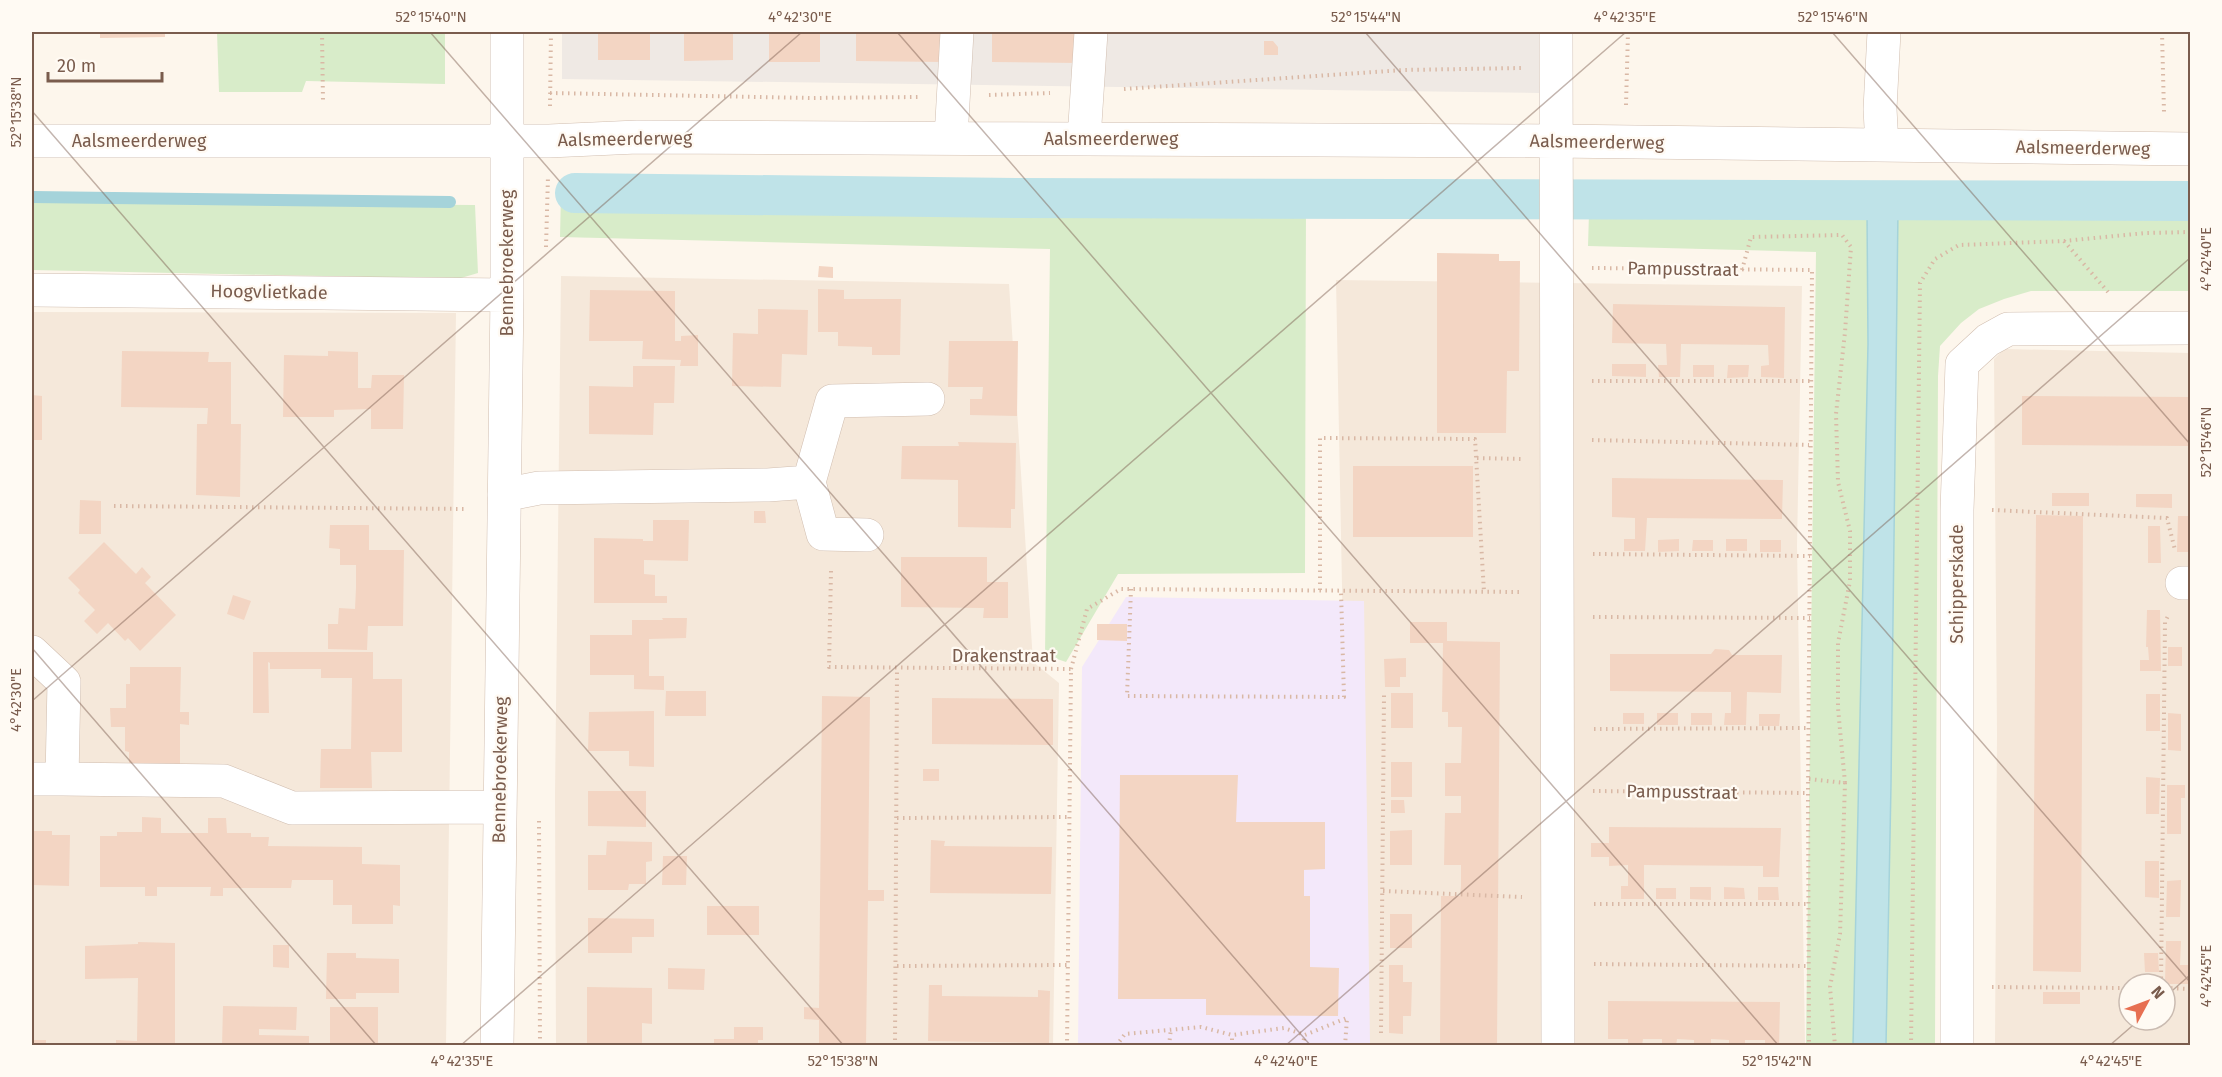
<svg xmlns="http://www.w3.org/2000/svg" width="2222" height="1077" font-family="'Fira Sans',sans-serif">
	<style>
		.residential { fill: #f5e8da; fill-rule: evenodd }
		.industrial { fill: #efe9e4 }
		.education { fill: #f3e8fa }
		.green { fill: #d8ecc9 }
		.water { fill: #bfe3e8; stroke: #a5d3da; stroke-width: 1.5 }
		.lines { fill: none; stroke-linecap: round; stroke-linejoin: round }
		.stream { stroke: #a5d3da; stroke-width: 12 }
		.canal { stroke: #bfe3e8; stroke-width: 40 }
		.building { fill: #f3d5c3 }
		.minor-casing { stroke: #d1beb0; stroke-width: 34 }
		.path { stroke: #d9b8a5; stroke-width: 4; stroke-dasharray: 1.5 4.5; stroke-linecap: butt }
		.minor { stroke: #fff; stroke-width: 33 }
		.ticks { fill: none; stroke: #7a5c4d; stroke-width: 1.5; stroke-opacity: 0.45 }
		.labels { text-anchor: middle; stroke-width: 4.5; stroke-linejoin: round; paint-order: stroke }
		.street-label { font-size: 18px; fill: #7a5c4d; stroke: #fffaf3 }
		.neatline { fill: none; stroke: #7a5c4d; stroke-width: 2 }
		.ticks-label { font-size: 15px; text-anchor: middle; fill: #7a5c4d }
	</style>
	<rect width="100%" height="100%" fill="#fdf6ec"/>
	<!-- residential -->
	<path class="residential" d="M561,276L1009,284L1033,662L1059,683L1053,1045L556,1046L555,795Z
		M1336,280L1802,286L1797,546L1805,1045H1351Z
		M32,312L456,313L446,1045L32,1046Z
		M2004,349L2190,353V1045H1995L1997,734L1994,359ZM2129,984H2165V1020H2129Z"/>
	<!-- industrial -->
	<path class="industrial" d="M562,32H1539V93L562,79Z"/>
	<!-- education -->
	<path class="education" d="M1126,597L1364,601L1370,1045L1078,1046L1082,667Z"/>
	<!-- green -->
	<path class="green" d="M217,32H445V84L306,81L302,92H219Z
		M561,193L1114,195L1306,198L1305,573L1118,574L1066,662L1045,655L1050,249L560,237Z
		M1585,197L1910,201L2190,200V291H2031L2004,299L1979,309L1961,323L1940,346L1938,376L1935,1045H1806L1816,252L1588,246L1589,213Z
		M32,202L475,205L478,273L461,278L369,277L32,270Z"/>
	<!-- water -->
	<path class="water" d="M1898,210L1891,784L1886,1045H1853L1868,344L1867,211Z"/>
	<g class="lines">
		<!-- stream -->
		<path class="stream" d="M32,197L450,202"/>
		<!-- canal -->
		<path class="canal" d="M575,193L1016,198L2190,201"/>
	</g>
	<!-- building -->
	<path class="building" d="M100,32H165V37L100,38Z
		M598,32H650V60H598Z
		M684,32H733V60L684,61Z
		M769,32H820V62H769Z
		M856,32H943L942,62L856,61Z
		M992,32H1078V63L992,62Z
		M1264,41H1273L1278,47V55H1264Z
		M1437,253L1499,254V261H1520L1519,371H1507L1506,433H1437Z
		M819,266L833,267V278L818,277Z
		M818,289L844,290V299H901L900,355H872V347L838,346V332H818Z
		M590,290L675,291V341H681V336L698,335V366H680L681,360L642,359L643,341H589Z
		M1613,304L1785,307L1784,378L1761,377V366L1769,365L1768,345L1681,344L1680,377H1659L1658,365H1667L1666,344L1612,343Z
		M758,309L808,310L807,355L782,354L781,387L732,386L733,333L758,334Z
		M949,341H1018L1017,416L970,415V399H982L983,387H948Z
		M122,351L209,352L208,362H231V424H241L240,497L196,495L197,424H207L208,408L121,407Z
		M328,351L358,352V388H371L372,375H404L403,429H371V409L334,410V417H283L284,355L328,356Z
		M1612,364H1646V377L1612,376Z
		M1693,365H1714V377H1693Z
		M1728,365H1749L1748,377L1727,378Z
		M633,366H675L674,403H654L653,435L589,434V386L633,387Z
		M32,395L42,396V440H32Z
		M2022,396L2190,397V446L2022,445Z
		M958,442L1016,443L1015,509H1011V528L958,527V480L901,479L902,446H959Z
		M1353,466H1473V537H1353Z
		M1612,478L1783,480L1782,519L1647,518L1645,551H1624V539H1635V518L1612,517Z
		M2052,493H2089V506H2052Z
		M2136,494H2172V508L2136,507Z
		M80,500L101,501V534H79Z
		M754,511H765L766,523H754Z
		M2036,515L2083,516L2081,972L2033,971Z
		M2178,516H2190V552H2177Z
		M653,520H689L688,561L644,560V574L655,575V596H667V603H594V538L643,539V541H653Z
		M330,525H369V550H404L403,626H368L367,650L328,649V624H338L339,608L355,609L356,588V565H340V549L329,548Z
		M2148,526H2160L2161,563H2148Z
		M1679,539V551L1658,552V540Z
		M1726,539H1747V551H1726Z
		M1693,540H1713V551H1692Z
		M1760,540H1781V552H1760Z
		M104,542L136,574L142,567L151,577L145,583L176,615L140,651L128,638L125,641L108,623L97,634L84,621L95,610L78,593L80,590L68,578Z
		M901,557H987V582H1008V618H983L984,608L901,607Z
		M233,595L251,601L244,620L227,614Z
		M2147,610H2160L2161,671H2140V660H2149L2148,647H2146Z
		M662,618H687L686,638L649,639V676H664V690L634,689V675H590V635H632V620H663Z
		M1410,622H1447V641L1500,642L1497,1046H1440L1441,896H1460L1461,886V865H1444L1445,813H1461V796H1445V763H1461L1462,727H1448V712H1442L1443,643H1410Z
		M1097,624H1127V641L1097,640Z
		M2168,647H2182V666H2168Z
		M1715,649L1729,650L1732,655H1782L1781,693L1747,692L1746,725H1724L1725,713H1731V692L1610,691V654H1711Z
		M253,652H373V679H402V752H371L372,788H320L321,749H351L352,678H321V669H270V663L268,662L269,713H253Z
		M1406,658V677H1400V687H1385L1384,659Z
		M130,667H181L180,712H189V725L180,724V769H129V752L125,751V727H111L110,708H126V684H130Z
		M666,691H706V716H665Z
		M1391,693H1413V728H1391Z
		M2146,694H2160V731H2146Z
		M822,696L870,697L868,890H884V901H868L866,1046H819V1020L804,1019V1007L819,1008Z
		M932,698L1053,699V745L932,744Z
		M654,711V767L629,766V751H588L589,712Z
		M1623,713H1644V724H1623Z
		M1657,713H1678V725H1657Z
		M1691,713H1712V725H1691Z
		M2168,713L2181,714V751L2168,750Z
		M1759,714H1780L1779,726H1759Z
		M1391,762H1412V797H1391Z
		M923,769H939V781H923Z
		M1120,775H1238L1236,822H1325V869L1304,870V896H1310V967L1339,968L1338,1016L1206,1015V999H1118Z
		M2146,777L2160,778L2159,814H2146Z
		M2167,785H2185V798H2181V834H2167Z
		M588,791H646V827L588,826Z
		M1391,800H1404L1405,813H1391Z
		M142,817L161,818V833H208V818H226L227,833H251V837H269L268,846L362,847V864L400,865V906L393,905V924H352V905H333V880H292L291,888H223V896H210L211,887H157V896H145V887H100V836H117V832H142Z
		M1609,827L1781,828L1779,877H1763V866L1644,865V899H1621V886H1628V865L1609,866V857H1591V843H1609Z
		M1412,830V865H1390V831Z
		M32,831H52V835H70L69,886L32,885Z
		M931,840L945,841L944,846L1052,847L1051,894L930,893Z
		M607,841L652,842V861L646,862V884H629L628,890H588V855H606Z
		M663,856H687L686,885H662Z
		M2145,861H2159V898L2145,897Z
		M2181,880L2180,917H2166L2167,881Z
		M1690,887H1711V900L1690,899Z
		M1724,887L1744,888L1745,899H1724Z
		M1758,887H1778L1779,900H1758Z
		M1656,888H1676V899H1656Z
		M707,906H759V935H707Z
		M1390,914H1412V948H1390Z
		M588,918L654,919V937H632V953H588Z
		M2166,941H2181L2180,965H2190V984H2165Z
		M138,942L175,943V1046H116V1040L137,1041L138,978L85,979V946L138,944Z
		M273,945H289V968L273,967Z
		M327,953H356V958L399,959V993H356V999H326Z
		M2144,953H2158L2159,972H2145Z
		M1389,965H1403V982H1412L1411,1016H1403V1034L1389,1033Z
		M668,968L705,969L704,990L668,989Z
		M929,985H942V996L1038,997V990L1050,991L1049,1043L928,1041Z
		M587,987L652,988V1024L642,1023V1046H587Z
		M2043,992H2080V1004H2043Z
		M1608,1001L1780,1002L1779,1046H1765V1040H1745V1046H1729V1040L1711,1039V1046H1694V1040L1677,1039L1676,1046H1662V1039H1643L1642,1046H1628V1039H1608Z
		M223,1006L297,1007L296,1030L259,1029V1035L309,1036V1046H222Z
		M330,1007H378V1046H330Z
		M734,1027H763V1040H758V1046H714V1039H734Z
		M32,1040H46V1046H32Z"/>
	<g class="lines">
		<defs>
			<path id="minor" d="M1556,32L1558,1046
				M951,138L957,32
				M1084,139L1091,32
				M32,141H549L637,137L1084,139L1554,141L2190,149
				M1882,145L1880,109L1884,32
				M32,290L507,295
				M809,482L823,534L867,535
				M504,495L539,488L768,485L809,482L832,401L928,399
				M2182,583H2190
				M32,652L64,682L62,779H32
				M62,779L224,781L292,808L500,807
				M497,1046L507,295V32
				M1957,1046V510L1962,364L1988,340L2008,329L2190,328"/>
		</defs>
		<!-- minor casing -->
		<use href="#minor" class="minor-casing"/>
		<!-- path -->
		<path class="path" d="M322,32L323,102
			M2162,32L2164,112
			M1124,89L1404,70L1521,68
			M550,93L810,98L918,97
			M989,95L1050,93
			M1626,105L1628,32
			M550,106L551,32
			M2064,241L2108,292
			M546,247L548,176
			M1592,268L1812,270L1808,793L1809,1046
			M1742,270L1751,237L1842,235L1851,247L1845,332L1836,414L1838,482L1850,531V581L1838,643V708L1845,783
			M1592,381H1811
			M1592,440L1809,445
			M1477,458L1521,459
			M114,506L467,509
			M1992,510L2167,518L2175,550
			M1593,554L1810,556
			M831,571L829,667L1071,669L1067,1046
			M1131,589L1127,696L1344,697L1341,591
			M1320,590V438L1475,439L1484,592
			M1593,617L1810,618
			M1071,669L1087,609L1121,589L1522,592
			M1594,729L1809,728
			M1809,779L1845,783L1840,934L1830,987L1835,1046
			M1593,791L1808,793
			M897,818L1070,817
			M539,821L540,1046
			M1383,891L1522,897
			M1594,904H1808
			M1594,964L1809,966
			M897,966L1068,965
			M2161,984L2165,622L2168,616
			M1992,987L2129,988
			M2165,988L2190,989
			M1381,1033L1384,695
			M895,1046L897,669
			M1116,1046L1125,1034L1201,1027L1232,1035L1284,1028L1305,1035L1347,1018L1345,1046
			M1169,1046L1171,1028
			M1232,1046V1035
			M1302,1046L1305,1035
			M1911,1046L1920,283L1935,259L1959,245L2064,241L2146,233L2190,232"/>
		<!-- minor -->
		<use href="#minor" class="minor"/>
	</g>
	<!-- ticks -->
	<path class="ticks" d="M430,32L1311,1046M897,32L1779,1046M1365,32L2190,982M1832,32L2190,444M32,111L844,1046M32,648L377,1046M32,701L802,32M2165,997L2190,975M460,1046L1626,32M1285,1046L2190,258M2109,1046L2139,1020"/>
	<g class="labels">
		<!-- street labels -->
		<g class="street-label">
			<text transform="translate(625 139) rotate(-1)" y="6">Aalsmeerderweg</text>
			<text x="1111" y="145">Aalsmeerderweg</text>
			<text x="139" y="147">Aalsmeerderweg</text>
			<text transform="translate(1597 142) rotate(1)" y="6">Aalsmeerderweg</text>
			<text transform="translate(2083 148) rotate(1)" y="6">Aalsmeerderweg</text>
			<text transform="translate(507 263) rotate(-90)" y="6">Bennebroekerweg</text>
			<text transform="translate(1683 269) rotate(1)" y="6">Pampusstraat</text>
			<text transform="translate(269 292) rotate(1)" y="6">Hoogvlietkade</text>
			<text transform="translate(1957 584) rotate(-90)" y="6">Schipperskade</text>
			<text x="1004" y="662">Drakenstraat</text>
			<text transform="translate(500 770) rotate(-89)" y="6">Bennebroekerweg</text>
			<text transform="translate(1682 792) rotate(1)" y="6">Pampusstraat</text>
		</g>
	</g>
	<!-- border -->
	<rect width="2222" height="1077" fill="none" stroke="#fffaf3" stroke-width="66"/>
	<!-- north arrow -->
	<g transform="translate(2147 1002) rotate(49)"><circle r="28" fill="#fffaf3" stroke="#cabbb1" stroke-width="1.5"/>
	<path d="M0-4.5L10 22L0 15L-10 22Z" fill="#e76f51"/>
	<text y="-9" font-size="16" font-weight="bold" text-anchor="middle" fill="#7a5c4d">N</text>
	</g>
	<!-- scale -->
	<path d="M48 72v9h114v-9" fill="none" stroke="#7a5c4d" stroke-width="3"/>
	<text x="57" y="72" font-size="18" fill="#7a5c4d" stroke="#fffaf3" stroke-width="4.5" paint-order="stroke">20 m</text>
	<rect x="33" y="33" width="2156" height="1011" class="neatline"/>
	<g class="ticks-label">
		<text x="431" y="22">52°15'40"N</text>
		<text x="800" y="22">4°42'30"E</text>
		<text x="1366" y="22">52°15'44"N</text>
		<text x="1625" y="22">4°42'35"E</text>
		<text x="1833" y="22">52°15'46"N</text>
		<text transform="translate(16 112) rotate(-90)" y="5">52°15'38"N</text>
		<text transform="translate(2206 259) rotate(-90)" y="5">4°42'40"E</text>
		<text transform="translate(2206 442) rotate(-90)" y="5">52°15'46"N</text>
		<text transform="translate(16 700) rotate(-90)" y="5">4°42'30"E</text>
		<text transform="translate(2206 976) rotate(-90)" y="5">4°42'45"E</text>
		<text x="462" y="1066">4°42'35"E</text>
		<text x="843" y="1066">52°15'38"N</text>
		<text x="1286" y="1066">4°42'40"E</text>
		<text x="1777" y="1066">52°15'42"N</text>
		<text x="2111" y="1066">4°42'45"E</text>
	</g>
</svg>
